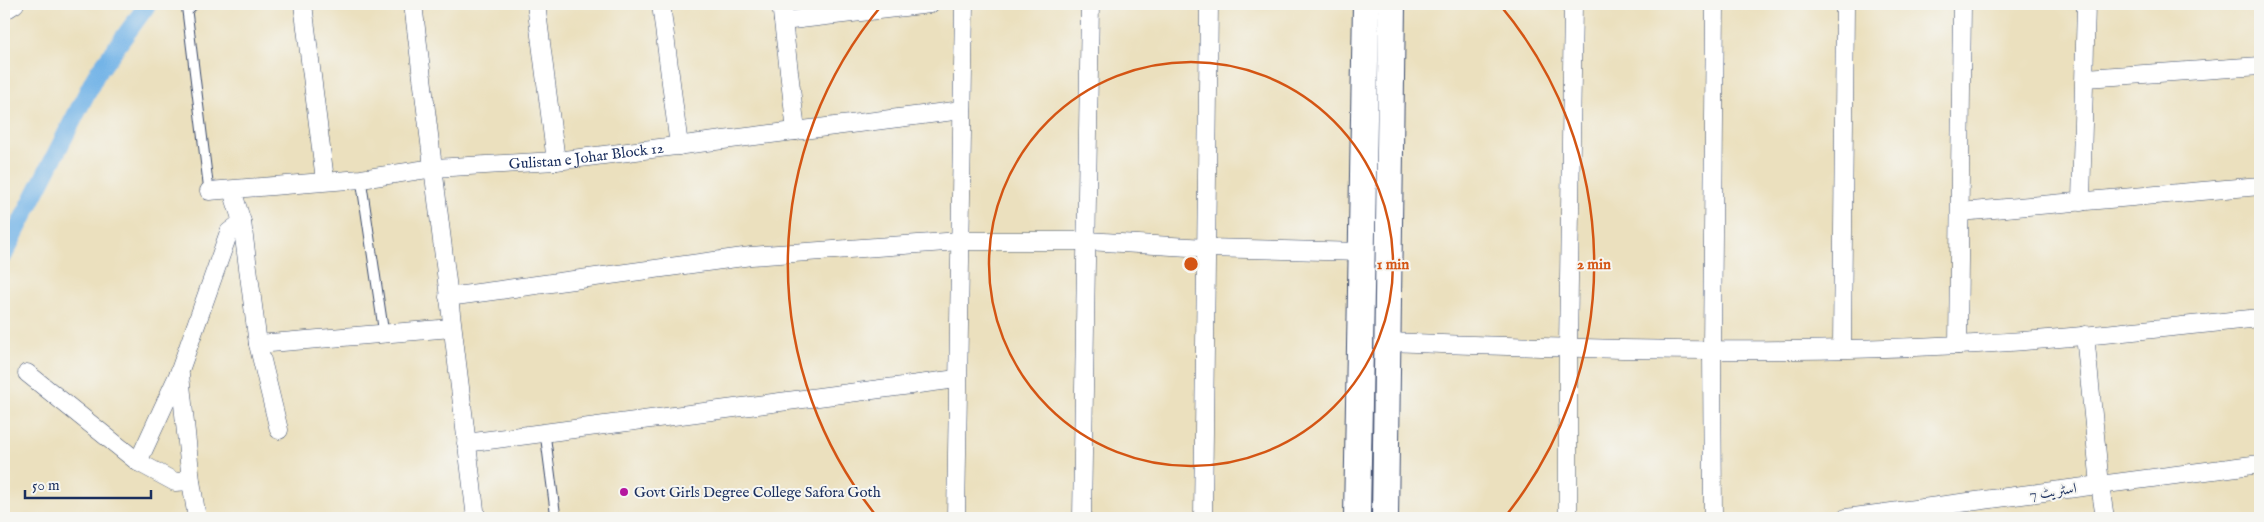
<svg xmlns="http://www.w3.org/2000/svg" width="2264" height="522" font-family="'IM FELL English',Amiri,serif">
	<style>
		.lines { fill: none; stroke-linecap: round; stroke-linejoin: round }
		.canal { stroke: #73b4e7; stroke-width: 18 }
		.lane-casing { stroke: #3a4a6c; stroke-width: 11 }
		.street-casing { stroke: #3a4a6c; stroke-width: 19 }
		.secondary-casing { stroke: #3a4a6c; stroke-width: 28 }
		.lane { stroke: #fff; stroke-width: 9 }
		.street { stroke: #fff; stroke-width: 18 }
		.secondary { stroke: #fff; stroke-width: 26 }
		.ring { fill: none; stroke: #d45514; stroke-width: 2.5 }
		.poi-dot { fill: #b5179e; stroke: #f6f6f2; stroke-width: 2 }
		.labels { text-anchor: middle; stroke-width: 4; stroke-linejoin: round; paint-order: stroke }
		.street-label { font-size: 15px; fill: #1b2f5e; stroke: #f6f6f2 }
		.poi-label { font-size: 15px; fill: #1b2f5e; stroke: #f6f6f2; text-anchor: start }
		.centre { fill: #d45514; stroke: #f6f6f2; stroke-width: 2.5 }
		.ring-label { font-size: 15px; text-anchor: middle; font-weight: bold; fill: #d45514; stroke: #f6f6f2; stroke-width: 4; stroke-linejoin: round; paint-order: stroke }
	</style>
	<rect width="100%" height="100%" fill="#f6f6f2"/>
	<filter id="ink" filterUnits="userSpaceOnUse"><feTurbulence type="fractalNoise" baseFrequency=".02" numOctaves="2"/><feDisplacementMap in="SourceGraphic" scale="10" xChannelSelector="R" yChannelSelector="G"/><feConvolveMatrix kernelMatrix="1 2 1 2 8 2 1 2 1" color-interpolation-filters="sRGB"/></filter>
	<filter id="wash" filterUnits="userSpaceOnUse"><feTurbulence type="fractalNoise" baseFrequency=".0096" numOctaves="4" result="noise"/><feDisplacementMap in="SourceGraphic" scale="20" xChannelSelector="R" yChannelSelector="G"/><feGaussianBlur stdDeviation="1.12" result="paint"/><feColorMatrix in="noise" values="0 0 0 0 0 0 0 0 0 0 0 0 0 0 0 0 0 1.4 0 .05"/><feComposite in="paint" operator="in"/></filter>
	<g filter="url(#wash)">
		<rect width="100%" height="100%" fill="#ebe0be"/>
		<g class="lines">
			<!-- canal -->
			<path class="canal" d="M4,255L96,75L148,4"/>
		</g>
	</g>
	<g filter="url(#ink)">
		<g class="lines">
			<defs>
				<path id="lane" d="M194,4L187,11L209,191
					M361,179L384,334
					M545,433L556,518"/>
				<g id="street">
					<path d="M303,4L325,180"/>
					<path d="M413,4L476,518"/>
					<path d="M536,4L556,161"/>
					<path d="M661,4L679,146"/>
					<path d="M781,4L796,131"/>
					<path d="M4,11L15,4"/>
					<path d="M783,21L930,4"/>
					<path d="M2086,78L2260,66"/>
					<path d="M232,190L242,222L258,344L279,430"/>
					<path id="s1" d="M209,191L361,179L434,168L556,161L962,110"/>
					<path d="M2081,202L2086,4"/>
					<path d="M1960,212L2260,186"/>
					<path d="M448,297L751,256L960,241H1087L1206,248L1362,252"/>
					<path d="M2085,335L2100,485L2105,518"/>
					<path d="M1389,342C1579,349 1769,355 1959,345C2060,340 2160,328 2260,318"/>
					<path d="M258,344L452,328"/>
					<path d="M1958,345L1962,4"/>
					<path d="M1842,348L1845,4"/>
					<path d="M27,373L138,462L175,482L191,481"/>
					<path d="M180,375L191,481L197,518"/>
					<path d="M466,443L957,379"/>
					<path d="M138,462L179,373L229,232L242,222"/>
					<path d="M956,518L964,4"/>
					<path d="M1082,518L1090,4"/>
					<path d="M1203,518L1209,4"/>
					<path d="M1568,518V349L1573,4"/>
					<path d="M1713,518L1712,350L1715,4"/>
					<path d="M1846,518L2260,464"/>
				</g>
				<path id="secondary" d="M1357,518L1366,4
					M1385,518L1392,4"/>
			</defs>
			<!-- lane casing -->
			<use href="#lane" class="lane-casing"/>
			<!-- street casing -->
			<use href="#street" class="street-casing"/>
			<!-- secondary casing -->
			<use href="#secondary" class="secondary-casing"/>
			<!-- lane -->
			<use href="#lane" class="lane"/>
			<!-- street -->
			<use href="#street" class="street"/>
			<!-- secondary -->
			<use href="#secondary" class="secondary"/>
		</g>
	</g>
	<!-- distance rings -->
	<g class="ring">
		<circle cx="1191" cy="264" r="202"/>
		<path d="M878 518A403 403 0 0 1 882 5M1500 5A403 403 0 0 1 1504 518"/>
	</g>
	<!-- markers -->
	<circle class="poi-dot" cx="624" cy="492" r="5"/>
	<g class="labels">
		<!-- street labels -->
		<g class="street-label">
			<text dy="5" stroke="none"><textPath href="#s1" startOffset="379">Gulistan e Johar Block 12</textPath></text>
			<text transform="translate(2053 491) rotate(-8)" y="5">اسٹریٹ 7</text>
		</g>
		<!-- poi labels -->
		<g class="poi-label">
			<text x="634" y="497">Govt Girls Degree College Safora Goth</text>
		</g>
	</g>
	<circle cx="1191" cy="264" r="8" class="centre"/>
	<g class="ring-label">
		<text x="1393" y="269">1 min</text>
		<text x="1594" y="269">2 min</text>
	</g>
	<!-- margin -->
	<rect width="2264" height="522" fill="none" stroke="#f6f6f2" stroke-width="20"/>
	<!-- scale -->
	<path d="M25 490v8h126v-8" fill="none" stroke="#1b2f5e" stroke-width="2.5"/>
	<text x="32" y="490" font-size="15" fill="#1b2f5e" stroke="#f6f6f2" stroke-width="4" paint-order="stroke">50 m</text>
</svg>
